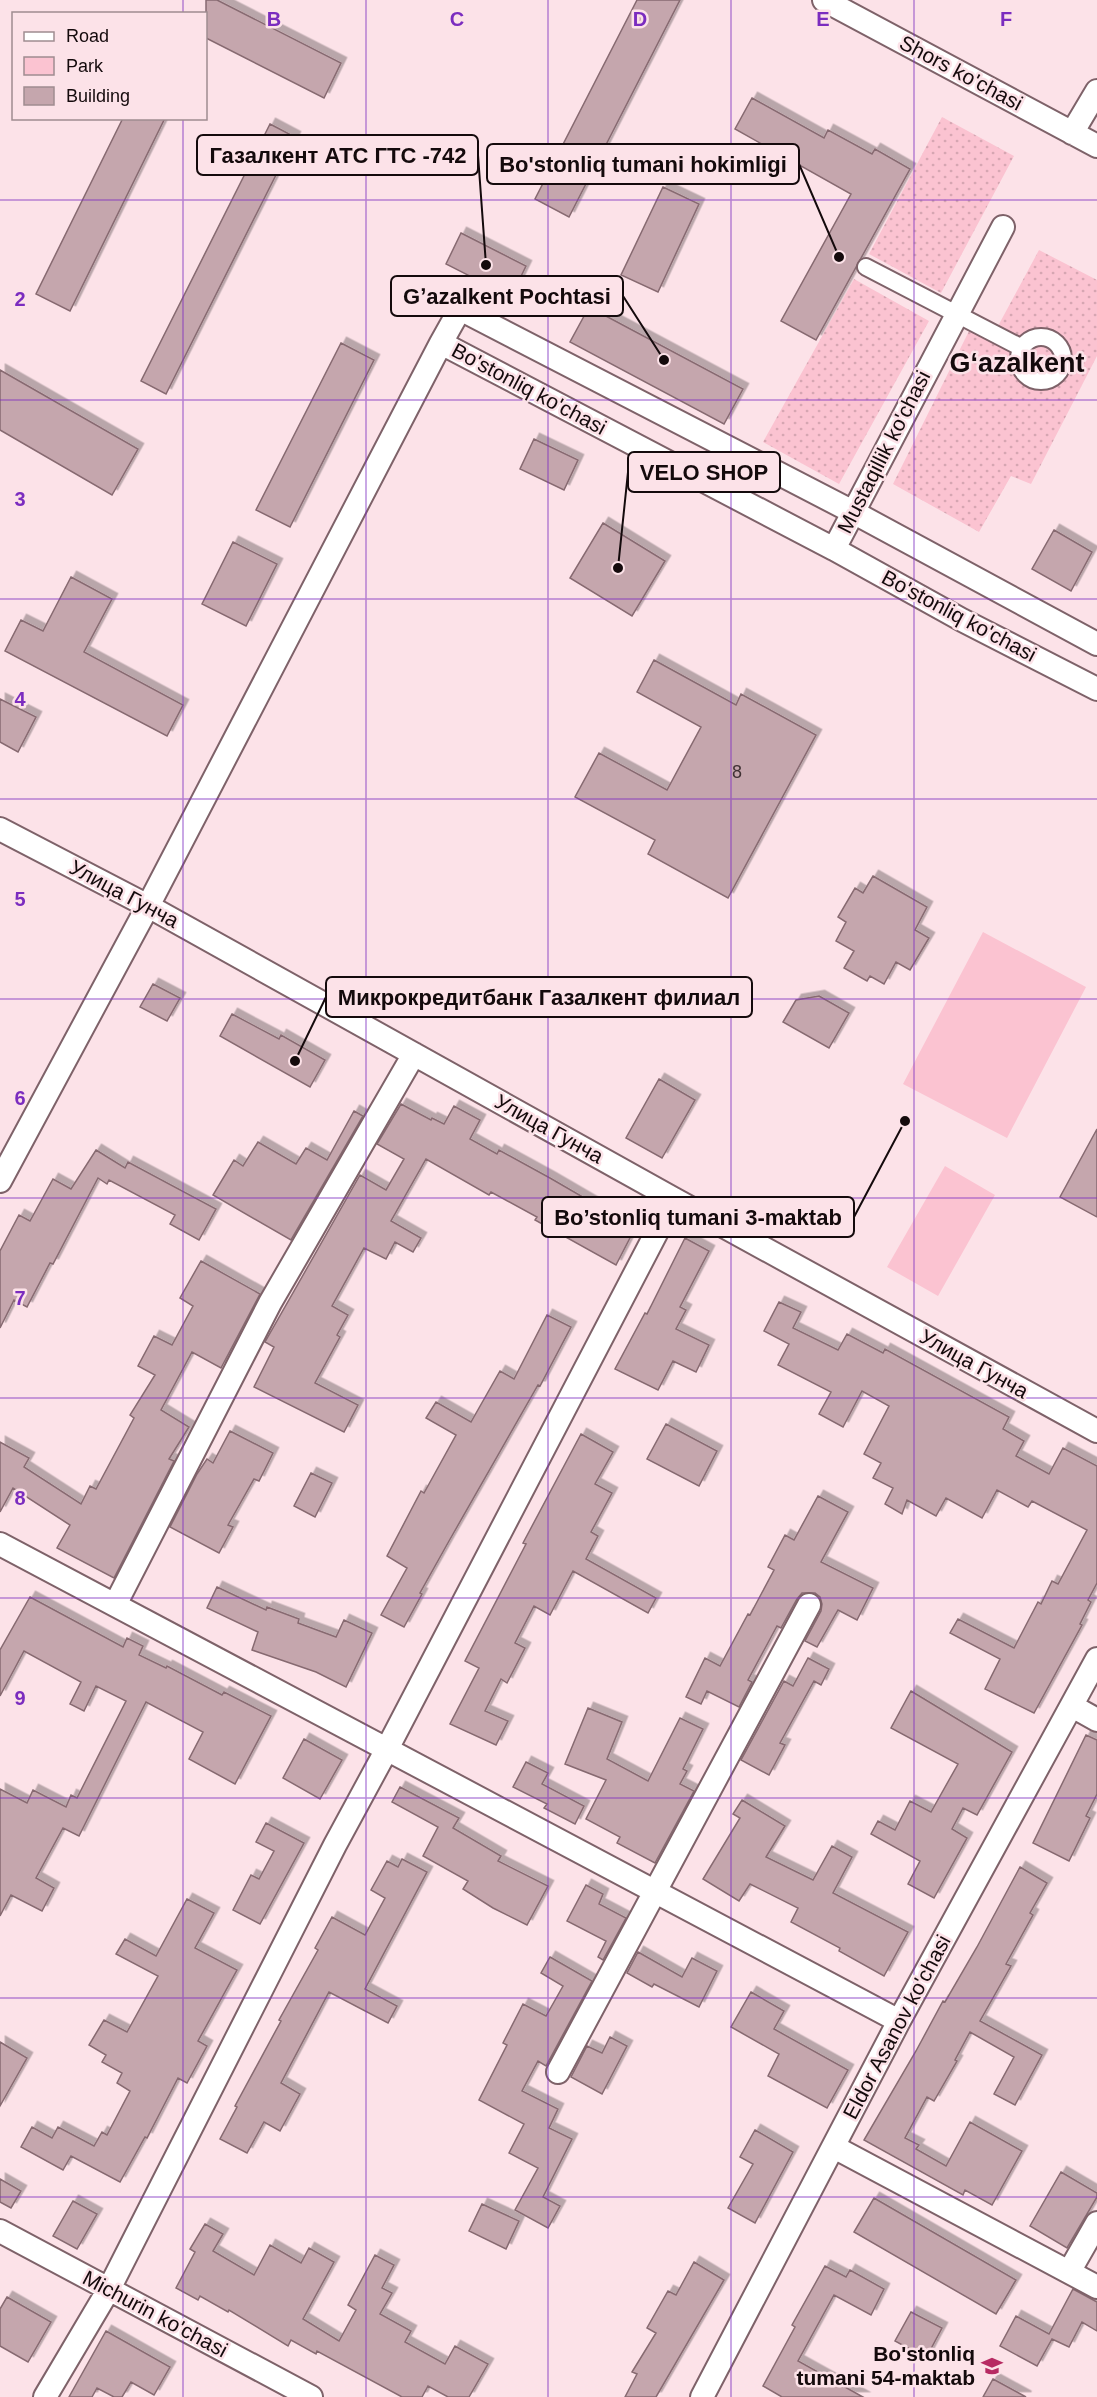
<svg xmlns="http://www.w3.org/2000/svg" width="1097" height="2397" font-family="Helvetica,sans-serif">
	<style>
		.grass { fill: url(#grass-dots) }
		.park { fill: #fbc3d1 }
		.building { fill: #c5a6ad; stroke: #876a71; stroke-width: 1.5; filter: url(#shadow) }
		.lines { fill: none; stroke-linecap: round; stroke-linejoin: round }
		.pedestrian-casing { stroke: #7e6269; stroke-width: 20 }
		.minor-casing { stroke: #7e6269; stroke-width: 26 }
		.pedestrian { stroke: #fff; stroke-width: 16 }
		.minor { stroke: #fff; stroke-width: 22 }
		.grid { fill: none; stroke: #7b2cbf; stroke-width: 1.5; stroke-opacity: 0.55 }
		.labels { text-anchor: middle; stroke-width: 5; stroke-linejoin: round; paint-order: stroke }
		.number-label { font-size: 18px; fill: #403134 }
		.street-label { font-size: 21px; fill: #140a0c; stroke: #fce2e8 }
		.poi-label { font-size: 21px; font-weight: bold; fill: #140a0c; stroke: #fce2e8; text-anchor: end }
		.district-label { font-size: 27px; font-weight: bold; fill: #140a0c; stroke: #fce2e8 }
		.grid-label { font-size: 20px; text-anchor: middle; font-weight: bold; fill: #7b2cbf; stroke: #fce2e8; stroke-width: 5; stroke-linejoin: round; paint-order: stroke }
		.leader { fill: none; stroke: #140a0c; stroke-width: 2 }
		.callout-dot { fill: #140a0c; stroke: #fce2e8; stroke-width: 2 }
		.callout { fill: #fce2e8; stroke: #140a0c; stroke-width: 2 }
		.callout-label { font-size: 22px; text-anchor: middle; font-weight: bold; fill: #140a0c }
	</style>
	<defs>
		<pattern id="grass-dots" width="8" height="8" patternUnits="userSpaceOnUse" patternTransform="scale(1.5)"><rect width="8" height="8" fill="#fbc3d1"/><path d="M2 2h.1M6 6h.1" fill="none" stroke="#d6a6b2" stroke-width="1.8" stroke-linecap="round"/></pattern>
		<filter id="shadow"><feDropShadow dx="5.5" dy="-5.5" stdDeviation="0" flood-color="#0004"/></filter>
	</defs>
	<rect width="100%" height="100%" fill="#fce2e8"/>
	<!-- grass -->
	<path class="grass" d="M942,117L1014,156L941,293L869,254Z
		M1039,250L1097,280V356L1031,484L1011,476L979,532L893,484L970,329L991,339Z
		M854,279L929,321L839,484L763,442Z"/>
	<!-- park -->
	<path class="park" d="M983,932L1086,987L1007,1138L903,1084Z
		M945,1166L995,1195L938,1296L887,1267Z"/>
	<!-- building -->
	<path class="building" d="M206,0H217L341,63L324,98L206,38Z
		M637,0H680L569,217L535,199Z
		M752,98L824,138L828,130L872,154L875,149L910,169L816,340L781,321L851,194L735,129Z
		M123,118H165L70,311L36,294Z
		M270,124L295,137L166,394L141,381Z
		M663,187L699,204L658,292L621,275Z
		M461,233L526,266L511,297L446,264Z
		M589,307L743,389L724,424L570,342Z
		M341,343L374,360L290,527L256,510Z
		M0,370L138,449L112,495L0,430Z
		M534,439L578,460L564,490L520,469Z
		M603,523L665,561L632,616L570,578Z
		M1054,530L1092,552L1071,591L1032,569Z
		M233,542L277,564L246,626L202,604Z
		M71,577L112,599L84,652L183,705L167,736L5,651L21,620L43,631Z
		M654,660L736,705L741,694L816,735L728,898L648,854L655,840L575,797L599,753L667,790L701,727L637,692Z
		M0,699L36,717L18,752L0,742Z
		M873,876L927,907L915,930L929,938L910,970L896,962L884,984L870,976L867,981L844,968L854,951L836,941L846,922L838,917L855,888L863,893Z
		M153,984L180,998L167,1021L140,1007Z
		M819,996L849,1013L829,1048L783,1022L796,1000Z
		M232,1014L279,1039L281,1035L325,1060L310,1087L220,1036Z
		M659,1079L695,1100L662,1158L626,1138Z
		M401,1104L431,1120L432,1118L444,1124L454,1106L480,1120L470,1139L497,1154L499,1150L550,1178L607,1211L604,1216L633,1232L616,1265L535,1220L537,1217L491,1192L489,1195L426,1159L391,1221L421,1238L413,1252L395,1242L386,1259L364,1248L332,1306L348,1315L337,1335L340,1337L315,1383L358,1405L344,1432L254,1387L274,1347L265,1342L360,1175L386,1190L404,1159L377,1144Z
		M354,1111L363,1116L291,1240L213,1195L234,1160L243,1166L258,1142L296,1164L306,1148L327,1160Z
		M1097,1129V1217L1060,1197Z
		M96,1150L125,1168L128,1162L216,1209L199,1240L170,1224L175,1215L109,1180L107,1184L98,1178L53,1264L50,1263L27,1307L14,1300L0,1328V1251L19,1215L30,1221L53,1179L71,1189Z
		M685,1238L709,1251L680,1307L686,1310L676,1329L709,1345L696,1372L673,1361L658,1390L615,1369L645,1313L647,1314Z
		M201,1261L260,1294L221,1368L192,1352L161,1410L189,1427L169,1459L174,1461L114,1578L57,1548L70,1525L13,1488L0,1512V1442L29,1458L24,1467L81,1504L90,1486L96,1489L134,1418L130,1415L155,1375L138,1366L154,1336L172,1345L193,1306L180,1298Z
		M779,1302L801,1312L793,1328L838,1350L847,1334L883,1353L885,1349L1009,1417L1003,1429L1024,1441L1016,1456L1049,1474L1063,1448L1097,1466V1583L1088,1600L1091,1602L1080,1624L1082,1625L1034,1713L985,1689L1000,1659L950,1633L958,1619L1014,1648L1038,1602L1041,1604L1052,1581L1058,1584L1087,1530L1032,1501L1028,1507L997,1490L982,1518L946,1498L936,1516L907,1500L902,1514L885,1504L893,1488L873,1478L881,1463L864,1454L889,1406L862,1391L843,1427L819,1414L831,1392L778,1365L789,1344L764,1331Z
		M547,1315L571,1327L540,1386L538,1385L449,1541L420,1593L422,1594L404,1627L381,1615L407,1568L387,1556L421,1491L424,1493L456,1435L426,1418L436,1402L471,1422L500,1371L514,1379Z
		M666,1424L717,1451L699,1486L647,1459Z
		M230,1431L273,1453L259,1481L254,1479L228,1525L233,1527L219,1553L170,1527L197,1474L207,1459L213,1463Z
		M581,1434L613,1452L595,1484L612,1493L591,1532L598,1536L586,1559L656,1598L648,1613L573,1571L550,1615L534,1606L515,1643L525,1648L507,1683L501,1679L485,1711L508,1721L496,1745L450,1724L479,1668L465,1661L526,1544L523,1543Z
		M311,1473L332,1483L315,1517L294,1506Z
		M818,1496L848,1512L821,1562L873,1588L857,1620L838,1610L817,1647L805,1641L821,1611L822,1604L820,1597L815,1593H802L797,1599L781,1628L777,1626L748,1680L752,1682L739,1707L707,1691L701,1704L686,1697L705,1658L720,1666L748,1614L750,1615L774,1570L768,1567L785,1535L794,1540Z
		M217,1587L266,1610L267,1607L299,1619L298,1623L336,1637L344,1620L372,1633L346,1687L316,1672L252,1650L258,1632L207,1608Z
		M30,1597L123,1647L127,1638L143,1646L139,1655L166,1668L167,1666L222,1695L224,1692L271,1716L235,1784L189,1759L203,1732L146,1702L79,1836L63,1828L36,1878L54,1888L42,1911L11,1895L0,1916V1789L27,1803L33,1790L66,1807L71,1795L77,1798L126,1701L96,1686L84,1711L70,1704L81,1682L24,1651L0,1696V1650Z
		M808,1658L829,1669L821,1685L814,1681L780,1743L785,1745L769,1775L741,1760L784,1681L793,1686Z
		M911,1691L1012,1752L977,1815L963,1808L952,1829L967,1838L934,1898L908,1884L920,1861L871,1834L878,1821L895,1830L910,1801L931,1812L958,1764L891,1728Z
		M588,1708L622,1722L607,1759L648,1781L680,1718L703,1729L683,1769L687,1771L680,1784L694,1791L655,1863L617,1843L620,1837L586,1819L606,1780L565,1764Z
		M1086,1735L1097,1740V1794L1086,1816L1090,1818L1069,1861L1033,1843Z
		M304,1739L342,1760L320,1799L283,1778Z
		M526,1762L548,1773L542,1784L584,1806L575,1824L544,1808L547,1804L513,1787Z
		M400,1787L459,1818L453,1828L501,1856L498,1861L548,1886L527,1925L493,1908L463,1889L468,1881L423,1856L438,1827L392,1802Z
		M742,1800L785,1826L766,1857L813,1880L832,1846L852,1857L833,1893L908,1932L884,1976L839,1951L840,1948L791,1922L798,1908L750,1884L739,1901L703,1879L740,1818L733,1814Z
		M266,1823L304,1843L260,1924L233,1910L251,1875L259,1879L274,1851L256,1842Z
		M402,1859L427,1872L365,1989L397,2006L388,2023L329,1992L281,2083L300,2094L280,2131L264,2122L247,2153L220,2139L237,2107L235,2106L281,2021L279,2020L318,1950L315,1948L332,1917L365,1935L385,1898L371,1890L387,1861L398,1867Z
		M1020,1867L1047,1883L1030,1913L1033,1915L1006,1964L1011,1966L980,2021L1042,2055L1015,2105L994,2094L1014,2057L970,2032L955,2060L957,2061L934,2101L927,2097L905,2138L919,2145L916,2149L946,2166L970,2122L1022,2151L992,2205L965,2190L963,2195L864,2140L916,2051L943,2001L945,2002L977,1947Z
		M586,1885L603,1894L599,1904L626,1918L603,1960L598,1957L606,1941L567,1921Z
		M187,1899L214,1913L195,1948L237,1970L198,2041L207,2046L187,2083L178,2078L147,2138L145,2137L120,2182L71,2156L63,2170L21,2147L32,2127L52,2138L58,2127L94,2146L102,2132L107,2135L130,2091L117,2083L122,2073L102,2062L106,2055L89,2045L104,2020L127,2032L158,1976L116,1954L125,1939L156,1956Z
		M638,1952L682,1977L692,1958L717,1971L699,2007L654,1984L652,1987L627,1973Z
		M550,1957L592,1981L546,2066L538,2061L522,2091L558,2109L549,2128L572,2139L543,2197L560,2206L548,2228L515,2210L538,2168L509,2153L524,2124L479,2100L507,2045L503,2043L523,2004L546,2016L563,1986L541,1973Z
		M751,1992L784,2011L774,2029L848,2070L827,2108L768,2076L779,2054L731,2027Z
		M610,2037L627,2046L602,2094L571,2077L587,2046L602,2053Z
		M0,2042L27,2058L0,2106Z
		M755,2130L793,2152L755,2223L728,2208L753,2164L740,2157Z
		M1061,2172L1097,2193V2197L1067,2248L1030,2226Z
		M0,2179L21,2191L11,2208L0,2202Z
		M874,2198L1016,2280L996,2314L854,2232Z
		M73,2201L97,2214L77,2249L53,2236Z
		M482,2204L519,2221L506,2249L469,2231Z
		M205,2224L223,2234L213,2251L254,2275L270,2245L301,2263L309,2248L334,2262L303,2319L339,2341L356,2310L348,2305L375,2255L394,2265L382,2288L392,2293L380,2314L411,2331L405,2342L445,2364L455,2346L488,2364L469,2397H448L428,2386L422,2397H402L317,2351L316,2354L291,2340L288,2346L229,2310L228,2312L200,2296L198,2300L176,2288L195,2252L190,2249Z
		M694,2262L724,2280L656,2397H625L637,2374L632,2372L656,2333L647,2328L668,2291L676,2295Z
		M825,2266L846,2277L850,2270L884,2289L871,2315L834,2295L798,2361L863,2397H782L763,2386L795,2327L792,2325Z
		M1073,2289L1097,2302V2331L1082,2322L1069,2347L1052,2339L1037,2366L1000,2346L1016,2316L1049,2334Z
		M7,2297L51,2322L28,2362L0,2346V2309Z
		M911,2312L942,2328L926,2358L895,2341Z
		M106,2331L170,2367L154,2395L131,2382L122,2397H114L97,2388L92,2397H69Z
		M993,2379L1026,2397H983Z"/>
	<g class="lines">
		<defs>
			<path id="pedestrian" d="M866,267L1022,348
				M1019 359a22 22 0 1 1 44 0a22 22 0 1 1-44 0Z"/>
			<path id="minor" d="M824,0L1097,146
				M1072,133L1097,91
				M834,549L1003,227
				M1097,644L853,512L460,309L441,343L834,549L962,620L1097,689
				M0,829L148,906L674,1199L1097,1431
				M0,1181L148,906L441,343
				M0,1544L899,2021
				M115,1605L270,1303L414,1054
				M1072,1706L1097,1720
				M558,2072L809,1605
				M834,2147L1097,2287
				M0,2231L311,2397
				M1069,2272L1097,2223
				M45,2397L109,2289L335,1845L387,1749L674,1199
				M702,2397L899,2021L1097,1659"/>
		</defs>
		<!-- pedestrian casing -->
		<use href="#pedestrian" class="pedestrian-casing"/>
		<!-- minor casing -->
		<use href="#minor" class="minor-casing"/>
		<!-- pedestrian -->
		<use href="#pedestrian" class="pedestrian"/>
		<!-- minor -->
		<use href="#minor" class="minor"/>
	</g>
	<!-- grid -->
	<path class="grid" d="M183,0V14M366,0V2397M548,0V2397M731,0V2397M914,0V2397M183,118V2397M0,200H1097M0,400H1097M0,599H1097M0,799H1097M0,999H1097M0,1198H1097M0,1398H1097M0,1598H1097M0,1798H1097M0,1998H1097M0,2197H1097"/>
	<!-- icons -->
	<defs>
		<symbol id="school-bare" viewBox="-9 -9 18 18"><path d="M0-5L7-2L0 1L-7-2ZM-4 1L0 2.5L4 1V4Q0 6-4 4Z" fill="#b72a62" stroke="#fce2e8" stroke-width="2.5" paint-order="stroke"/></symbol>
	</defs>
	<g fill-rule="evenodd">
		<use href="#school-bare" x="977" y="2351" width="30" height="30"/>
	</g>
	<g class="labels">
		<!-- number labels -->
		<g class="number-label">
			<text x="737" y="778">8</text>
		</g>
		<!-- street labels -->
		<g class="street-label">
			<text transform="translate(961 73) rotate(28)" y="7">Shors ko'chasi</text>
			<text transform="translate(529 389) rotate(28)" y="7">Bo'stonliq ko'chasi</text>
			<text transform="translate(884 452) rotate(-63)" y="7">Mustaqillik ko'chasi</text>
			<text transform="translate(959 616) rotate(28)" y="7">Bo'stonliq ko'chasi</text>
			<text transform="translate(124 894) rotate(28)" y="7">Улица Гунча</text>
			<text transform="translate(549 1129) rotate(29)" y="7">Улица Гунча</text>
			<text transform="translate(974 1364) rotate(29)" y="7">Улица Гунча</text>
			<text transform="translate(897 2027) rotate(-62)" y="7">Eldor Asanov ko'chasi</text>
			<text transform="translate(155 2314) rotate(28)" y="7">Michurin ko'chasi</text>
		</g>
		<!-- poi labels -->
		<g class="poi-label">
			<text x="975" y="2361">Bo'stonliq<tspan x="975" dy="24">tumani 54-maktab</tspan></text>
		</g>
		<!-- district labels -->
		<g class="district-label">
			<text x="1017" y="372">Gʻazalkent</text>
		</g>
	</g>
	<g class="grid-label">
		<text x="274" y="26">B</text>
		<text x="457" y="26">C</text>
		<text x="640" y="26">D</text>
		<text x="823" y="26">E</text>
		<text x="1006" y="26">F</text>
		<text x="20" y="306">2</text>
		<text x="20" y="506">3</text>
		<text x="20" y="706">4</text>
		<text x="20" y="906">5</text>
		<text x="20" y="1105">6</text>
		<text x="20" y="1305">7</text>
		<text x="20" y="1505">8</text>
		<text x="20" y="1705">9</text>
	</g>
	<!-- callouts -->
	<path class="leader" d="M486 265L478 155M839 257L799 164M664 360L623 296M618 568L628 472M295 1061L326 997M905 1121L854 1217"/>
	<g class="callout-dot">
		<circle cx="486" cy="265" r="6"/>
		<circle cx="839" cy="257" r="6"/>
		<circle cx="664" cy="360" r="6"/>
		<circle cx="618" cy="568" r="6"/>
		<circle cx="295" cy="1061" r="6"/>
		<circle cx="905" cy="1121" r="6"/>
	</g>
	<g class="callout">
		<rect x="197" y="135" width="281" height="40" rx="6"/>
		<rect x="487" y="144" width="312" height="40" rx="6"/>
		<rect x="391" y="276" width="232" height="40" rx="6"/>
		<rect x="628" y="452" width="152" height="40" rx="6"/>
		<rect x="326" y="977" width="426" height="40" rx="6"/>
		<rect x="542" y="1197" width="312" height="40" rx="6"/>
	</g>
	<g class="callout-label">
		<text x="338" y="163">Газалкент АТС ГТС -742</text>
		<text x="643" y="172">Bo'stonliq tumani hokimligi</text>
		<text x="507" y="304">Gʼazalkent Pochtasi</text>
		<text x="704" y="480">VELO SHOP</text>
		<text x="539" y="1005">Микрокредитбанк Газалкент филиал</text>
		<text x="698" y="1225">Bo’stonliq tumani 3-maktab</text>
	</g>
	<!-- legend -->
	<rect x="12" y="12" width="195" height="108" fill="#fce2e8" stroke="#9f8c90" stroke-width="1.5"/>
	<rect x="24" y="32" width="30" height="9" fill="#ffffff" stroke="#9f8c90" stroke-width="1.5"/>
	<text x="66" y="42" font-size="18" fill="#140a0c">Road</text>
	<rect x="24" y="57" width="30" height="18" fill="#fbc3d1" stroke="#9f8c90" stroke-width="1.5"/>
	<text x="66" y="72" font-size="18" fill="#140a0c">Park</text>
	<rect x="24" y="87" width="30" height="18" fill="#c5a6ad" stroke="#9f8c90" stroke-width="1.5"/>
	<text x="66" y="102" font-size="18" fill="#140a0c">Building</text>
</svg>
